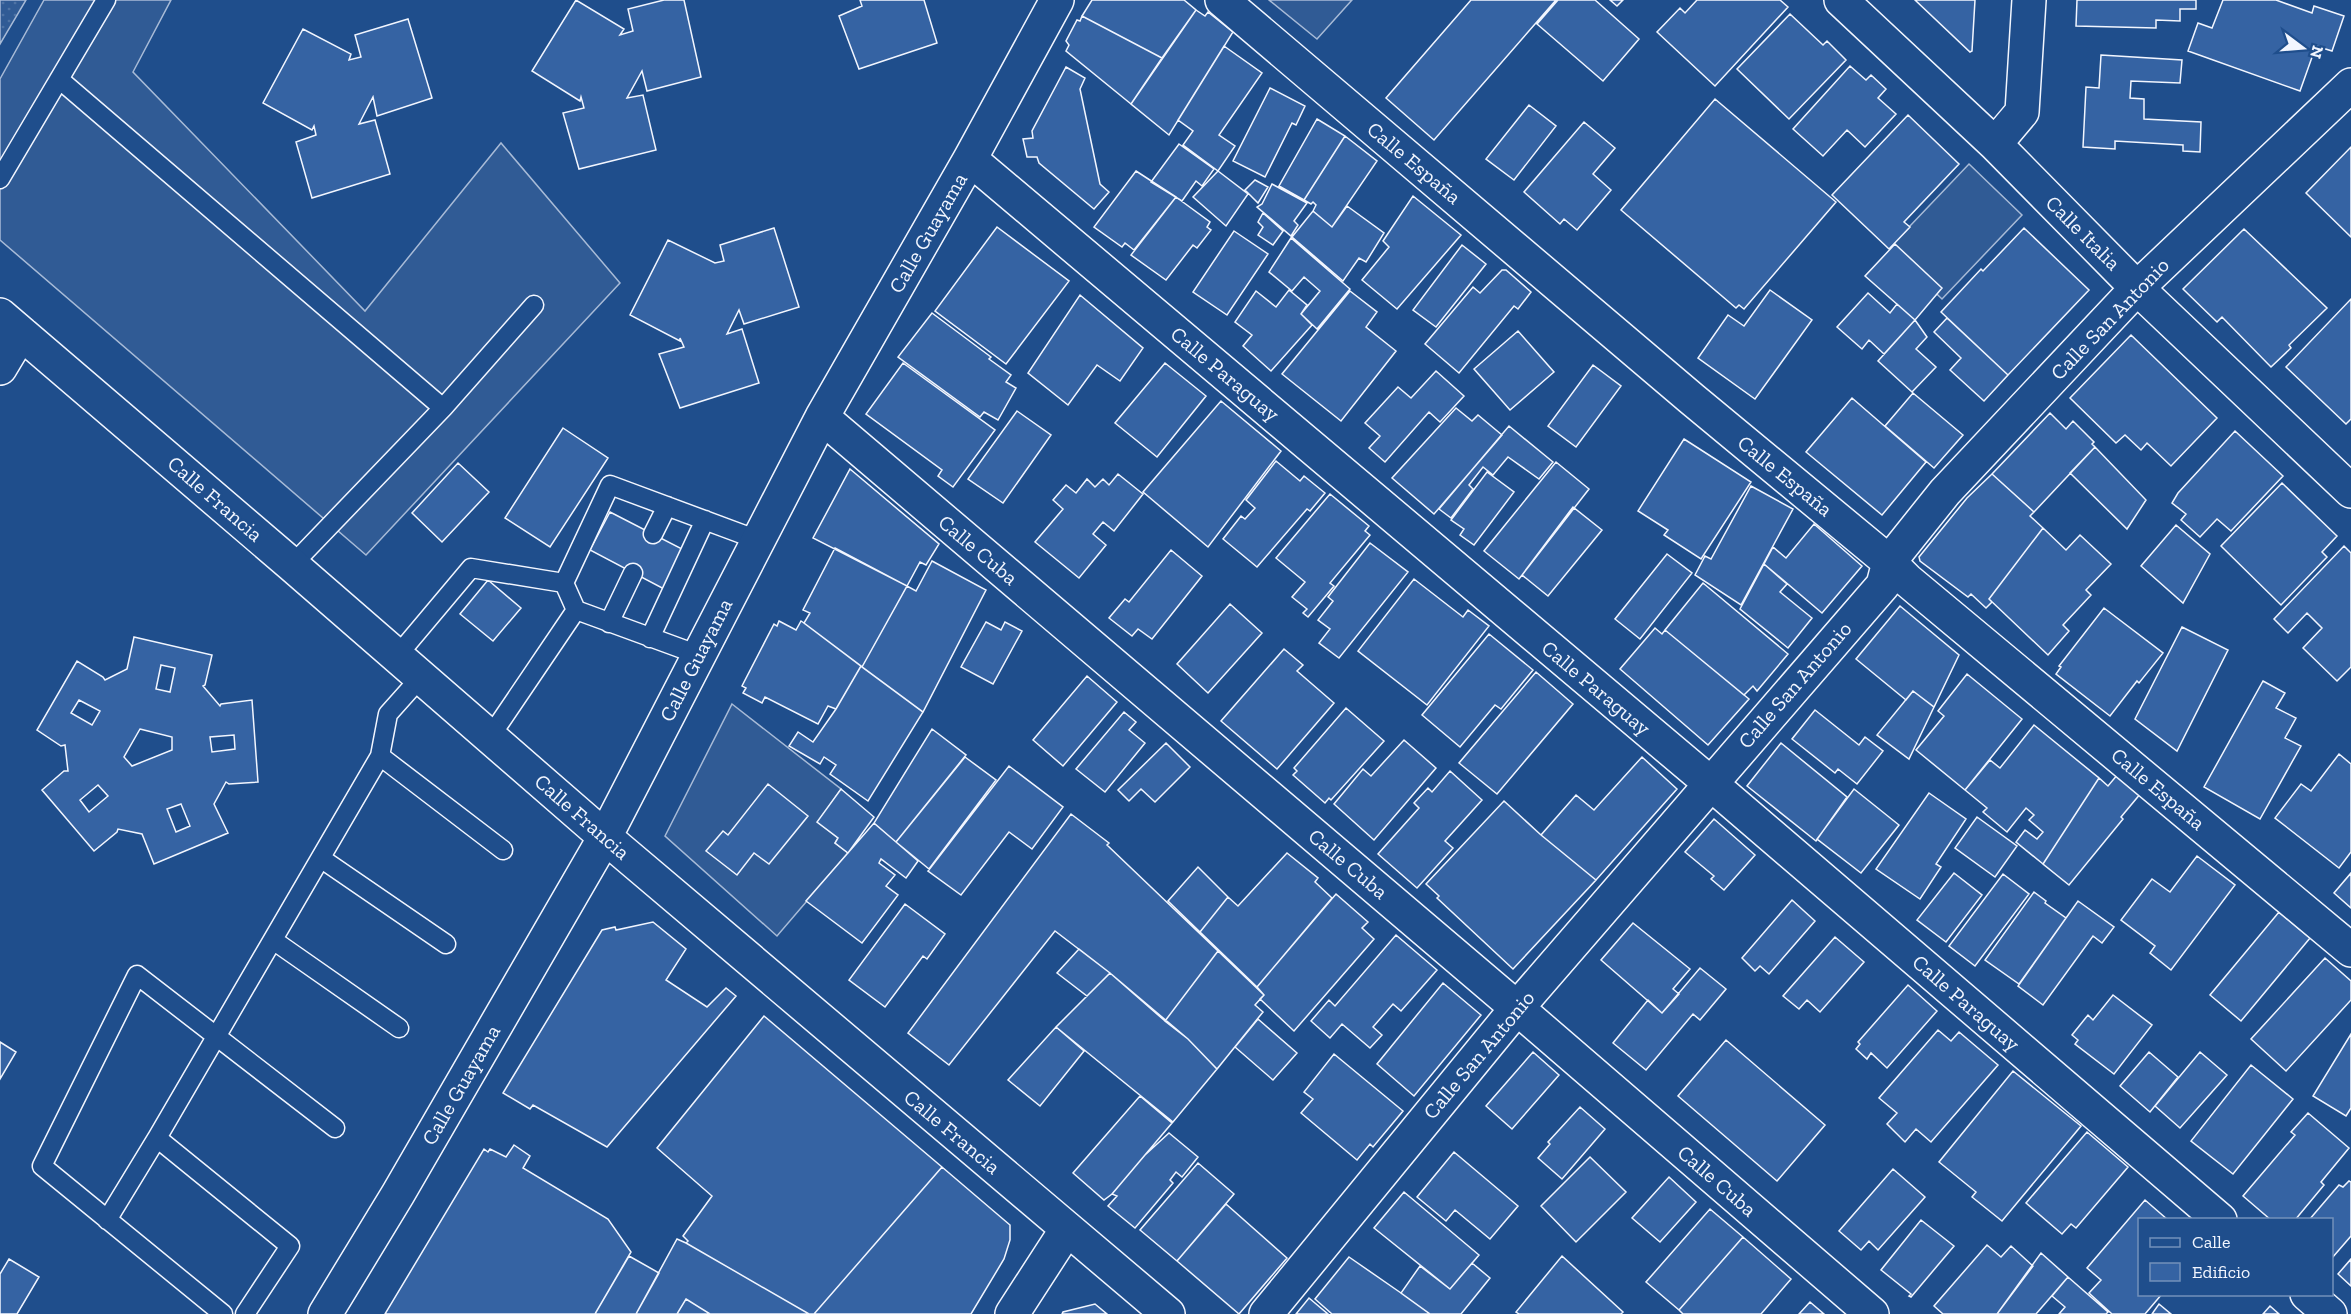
<svg xmlns="http://www.w3.org/2000/svg" width="2351" height="1314" font-family="'Zilla Slab',serif">
	<style>
		.built { fill: #305b95; stroke: #a8bbd7; stroke-width: 1.5 }
		.park { fill: url(#park-dots); stroke: #a8bbd7; stroke-width: 1.5 }
		.building { fill: #3563a3; stroke: #f2f6ff; stroke-width: 1.5; fill-rule: evenodd }
		.lines { fill: none; stroke-linecap: round; stroke-linejoin: round }
		.service-casing { stroke: #f2f6ff; stroke-width: 21 }
		.minor-casing { stroke: #f2f6ff; stroke-width: 36 }
		.service { stroke: #1f4e8c; stroke-width: 18 }
		.minor { stroke: #1f4e8c; stroke-width: 33 }
		.labels { text-anchor: middle; stroke-width: 4.5; stroke-linejoin: round; paint-order: stroke }
		.street-label { font-size: 21px; fill: #f2f6ff; stroke: #1f4e8c }
	</style>
	<defs>
		<pattern id="park-dots" width="8" height="8" patternUnits="userSpaceOnUse" patternTransform="scale(1.5)"><rect width="8" height="8" fill="#305b95"/><path d="M2 2h.1M6 6h.1" fill="none" stroke="#4e73a5" stroke-width="1.8" stroke-linecap="round"/></pattern>
	</defs>
	<rect width="100%" height="100%" fill="#1f4e8c"/>
	<!-- built -->
	<path class="built" d="M44,0H171L133,72L365,311L501,143L620,283L366,555L0,240V79Z
		M1269,0H1352L1317,39Z
		M1969,164L2022,215L1942,299L1889,248Z
		M732,704L841,789L818,822L838,838L835,843L848,853L777,936L665,836Z"/>
	<!-- park -->
	<path class="park" d="M0,0H26L0,44Z"/>
	<!-- building -->
	<path class="building" d="M576,0L624,29L620,35L633,31L628,9L664,0H684L701,77L647,91L642,71L627,98L643,95L656,150L579,169L563,113L584,108L581,97L580,101L532,71Z
		M860,0H924L937,43L859,69L839,16L862,6Z
		M1092,0H1184L1196,10L1162,58L1082,16Z
		M1471,0H1556L1434,140L1386,98Z
		M1558,0H1595L1639,39L1603,81L1537,24Z
		M1610,0H1623L1617,6Z
		M1697,0H1780L1788,7L1715,86L1657,32L1680,8L1685,13Z
		M1915,0H1975L1972,51L1970,52Z
		M2077,0H2196V9H2180V21L2156,20V28L2076,26Z
		M2223,0H2276L2312,13L2314,6L2344,16L2332,51L2316,46L2300,91L2188,51L2198,23L2212,28Z
		M1196,10L1205,16L1208,12L1233,32L1169,135L1131,104Z
		M1790,14L1823,45L1827,41L1846,60L1789,119L1737,69Z
		M1082,16L1162,58L1131,104L1066,51L1069,45L1066,41L1077,20L1080,21Z
		M408,19L432,98L377,116L373,97L359,124L375,120L390,174L312,198L296,142L316,135L314,126L312,130L263,103L303,29L351,54L349,60L361,57L355,35Z
		M1224,46L1262,73L1219,135L1235,146L1218,171L1183,145L1193,131L1178,120Z
		M2101,55L2182,60L2180,83L2131,81L2130,98L2144,99V119L2201,122L2200,152L2183,151V145L2115,141V149L2083,147L2086,87L2099,88Z
		M1850,66L1866,80L1871,75L1886,89L1878,98L1896,114L1865,147L1847,130L1823,156L1793,129Z
		M1066,67L1085,78L1080,89L1100,184L1109,192L1094,209L1039,163L1037,157H1027L1023,139L1033,138L1032,131Z
		M1270,88L1305,106L1296,125L1292,123L1265,177L1233,161Z
		M1715,99L1836,202L1744,309L1739,305L1736,308L1621,210Z
		M1529,105L1556,126L1514,180L1486,159Z
		M1908,115L1959,164L1904,222L1910,227L1889,249L1832,195Z
		M1317,119L1345,136L1304,200L1279,186Z
		M1584,122L1615,148L1593,174L1611,190L1577,230L1564,219L1560,224L1524,192Z
		M1345,136L1377,161L1332,227L1313,211L1316,205L1313,202L1311,204L1304,200Z
		M1179,144L1214,169L1202,186L1196,181L1182,201L1151,182Z
		M2351,147V237L2306,193Z
		M1136,171L1176,197L1134,250L1125,243L1122,247L1094,227Z
		M1218,171L1248,194L1226,226L1193,197Z
		M1255,180L1268,187L1258,203L1245,190Z
		M1272,184L1307,203L1294,221L1298,225L1291,236L1257,207L1262,204Z
		M1413,196L1461,235L1397,309L1362,280L1389,247L1383,241Z
		M1176,197L1210,222L1207,227L1211,230L1197,248L1193,245L1166,280L1131,255Z
		M1347,206L1384,233L1366,262L1359,258L1343,281L1292,237L1313,211L1332,227Z
		M1263,213L1283,231L1273,245L1258,235L1263,227L1258,222Z
		M997,227L1069,281L1006,364L935,311Z
		M774,228L799,307L744,324L739,310L727,334L742,329L759,383L680,408L659,354L684,347L680,338V341L630,315L668,240L715,263L724,261L720,245Z
		M2024,228L2089,290L2008,375L1941,312L1981,269L1983,271Z
		M2244,229L2327,308L2289,345L2291,348L2271,367L2222,317L2217,322L2183,289Z
		M1234,231L1268,254L1227,315L1193,292Z
		M1291,238L1350,289L1317,329L1301,314L1320,291L1304,277L1292,291L1269,272Z
		M1895,244L1942,288L1915,320L1865,276Z
		M1462,245L1486,264L1436,327L1413,310Z
		M1502,270H1506L1531,292L1518,309L1514,306L1459,373L1425,344L1473,287L1480,293Z
		M1289,290L1307,305L1301,314L1312,325L1271,371L1243,346L1252,335L1235,322L1256,291L1276,307Z
		M1770,290L1812,320L1755,399L1698,358L1728,315L1744,326Z
		M1350,291L1377,312L1366,327L1396,351L1341,421L1282,374Z
		M1868,293L1890,313L1897,304L1915,320L1884,354L1869,340L1862,349L1837,327Z
		M1080,295L1143,348L1120,381L1097,365L1068,405L1028,373Z
		M2351,299V419L2346,424L2286,367Z
		M932,313L991,357L989,359L1011,375L1006,382L1016,388L998,420L984,412L980,417L898,357Z
		M1947,318L2008,375L1984,401L1950,370L1961,358L1934,332Z
		M1915,320L1927,337L1916,349L1936,367L1912,392L1878,361Z
		M1518,331L1554,372L1510,410L1474,369Z
		M2131,335L2217,418L2171,466L2147,443L2141,450L2125,435L2116,443L2070,398Z
		M903,363L995,430L953,487L938,476L942,470L866,414Z
		M1165,363L1206,396L1157,457L1115,423Z
		M1593,365L1621,386L1576,447L1548,426Z
		M1436,371L1464,396L1440,422L1429,412L1385,462L1369,448L1380,436L1365,423L1398,387L1411,398Z
		M1913,393L1963,435L1934,468L1885,426Z
		M1852,398L1926,462L1882,515L1806,452Z
		M1221,401L1281,451L1208,547L1143,492Z
		M1456,408L1472,421L1478,415L1502,435L1434,514L1392,478Z
		M1017,411L1051,435L1003,503L968,479Z
		M2050,413L2066,429L2073,421L2094,442L2092,444L2095,447L2034,512L1992,474Z
		M1509,426L1553,462L1539,479L1508,457L1493,475L1483,467L1469,485L1473,489L1451,518L1439,509Z
		M563,428L608,458L550,547L505,518Z
		M2235,431L2283,476L2231,531L2217,519L2200,537L2181,520L2186,514L2172,503L2178,493Z
		M1684,439L1751,482L1701,559L1664,535L1668,530L1638,511Z
		M2095,447L2146,500L2127,529L2070,473Z
		M1276,461L1300,481L1304,476L1325,493L1310,511L1307,509L1257,567L1223,539L1241,516L1245,519L1255,508L1246,500Z
		M1556,462L1589,489L1519,579L1484,551Z
		M458,463L489,492L442,542L412,513Z
		M850,469L939,544L926,565L920,562L907,586L813,538Z
		M1487,472L1514,492L1474,545L1460,535L1464,529L1451,520Z
		M1118,474L1143,494L1114,531L1103,522L1093,534L1106,545L1079,578L1035,542L1063,509L1053,500L1066,485L1076,493L1087,479L1095,487L1103,479L1109,485Z
		M1992,474L2034,512L2030,516L2043,528L1989,599L1992,602L1986,608L1971,594L1968,597L1920,561L1919,557L1967,498Z
		M2282,483L2337,536L2322,552L2327,557L2281,605L2221,546Z
		M1751,486L1793,509L1741,605L1695,575L1705,556L1711,559Z
		M1330,494L1369,526L1365,531L1370,535L1330,583L1334,586L1308,617L1303,613L1307,609L1292,597L1305,582L1276,558Z
		M1573,507L1602,530L1548,596L1522,575Z
		M610,512L684,550L664,589L590,550Z
		M1814,524L1862,566L1822,613L1764,564L1773,547L1786,558Z
		M2176,525L2210,554L2183,603L2141,566Z
		M2043,528L2066,550L2080,535L2111,564L2086,590L2091,595L2063,625L2069,631L2048,655L1989,599Z
		M1370,543L1408,572L1339,658L1319,643L1330,629L1318,620L1333,601L1328,597Z
		M2344,546L2351,553V667L2337,681L2303,648L2322,628L2307,613L2288,633L2274,619Z
		M835,548L907,586L862,667L804,623L810,613L803,610Z
		M1171,550L1202,576L1152,639L1138,629L1132,636L1109,618L1125,599L1129,602Z
		M1667,554L1692,573L1640,639L1615,619Z
		M932,561L986,590L923,712L862,667L907,586L916,591Z
		M1764,564L1787,584L1780,592L1812,618L1788,648L1740,609Z
		M1414,579L1463,617L1468,610L1489,626L1427,705L1358,651Z
		M488,580L521,608L493,641L460,614Z
		M1703,583L1788,654L1757,691L1753,686L1744,695L1665,630Z
		M1230,604L1262,633L1208,693L1177,664Z
		M1900,606L1959,655L1934,707L1913,691L1906,700L1856,659Z
		M2104,608L2163,653L2139,683L2137,681L2110,716L2056,674L2061,667L2059,666Z
		M779,621L796,630L801,621L804,623L861,666L836,709L828,706L818,724L765,697L762,703L743,693L746,688L742,686L774,624L777,626Z
		M986,622L1001,630L1005,622L1022,631L993,684L961,667Z
		M2182,627L2228,650L2177,751L2135,719Z
		M1655,628L1662,634L1665,630L1749,699L1708,745L1620,669Z
		M1489,634L1533,670L1501,709L1495,705L1460,747L1422,715Z
		M134,637L212,655L205,685L203,686L220,706L221,704L252,700L258,782L229,784L226,782L214,804L228,833L154,864L142,834L118,829L117,832L94,851L42,790L64,771H68L65,745L61,746L37,730L77,661L103,677L105,680L127,669ZM161,665L175,668L170,692L156,689ZM79,700L100,711L92,725L71,713ZM140,729L172,737V750L132,766L124,757ZM234,735L235,749L212,752L210,737ZM98,785L108,796L89,812L80,800ZM181,804L190,826L176,832L167,809Z
		M1284,649L1303,665L1297,671L1334,703L1277,769L1221,721Z
		M861,666L923,712L868,801L830,774L836,765L824,757L820,764L789,746L798,732L813,742L836,709Z
		M1536,672L1573,704L1497,794L1459,763Z
		M1967,674L2022,719L1965,790L1916,750L1944,716L1938,711Z
		M1087,676L1117,702L1063,766L1033,740Z
		M2263,681L2285,693L2276,708L2296,718L2285,738L2301,746L2260,819L2204,787Z
		M1913,691L1934,707L1909,759L1877,735Z
		M1346,708L1384,741L1331,800L1329,798L1325,803L1293,775L1297,771L1294,768Z
		M1815,710L1859,745L1865,737L1883,751L1857,784L1838,769L1835,773L1792,739Z
		M1124,712L1136,722L1129,730L1145,743L1105,792L1076,769Z
		M2034,725L2099,778L2043,864L2016,842L2025,830L2037,839L2043,832L2029,820L2034,815L2026,808L2007,832L1983,812L1987,808L1965,790L1990,760L2000,768Z
		M932,729L966,755L896,842L874,823Z
		M1404,740L1436,768L1374,840L1334,804L1363,769L1371,776Z
		M1166,743L1190,767L1155,802L1141,789L1129,801L1118,790Z
		M1781,743L1847,797L1816,841L1747,786Z
		M2339,754L2351,764V852L2339,868L2275,818L2301,784L2311,791Z
		M965,757L996,780L929,869L896,842Z
		M1642,757L1677,789L1596,880L1541,835L1576,795L1594,810Z
		M1009,766L1063,807L1032,849L1009,832L961,895L928,871Z
		M1450,771L1482,800L1445,841L1453,848L1417,888L1378,854L1419,808L1414,803L1428,788L1432,792Z
		M2118,774L2141,793L2121,817L2123,819L2069,885L2043,864L2099,778L2108,786Z
		M768,784L808,816L769,864L754,853L737,875L706,851L723,831L728,835Z
		M841,789L874,817L848,853L835,843L838,838L817,822Z
		M1854,789L1899,825L1861,873L1817,839Z
		M1929,793L1966,819L1936,864L1941,867L1920,899L1876,869Z
		M1504,801L1541,835L1596,880L1513,969L1437,898L1439,896L1426,884Z
		M1071,814L1109,843L1107,845L1218,951L1165,1021L1110,973L1055,931L949,1065L908,1033Z
		M1977,817L2017,846L1995,877L1955,848Z
		M1714,819L1755,855L1724,890L1711,879L1714,876L1685,852Z
		M874,823L918,861L906,878L881,859L879,863L895,875L886,886L898,895L862,943L806,901Z
		M1287,853L1318,878L1315,882L1332,898L1257,987L1200,932L1228,897L1238,906Z
		M2197,856L2235,885L2171,970L2150,953L2155,946L2121,920L2152,879L2170,892Z
		M1198,867L1228,897L1200,932L1168,901Z
		M1954,873L1982,895L1946,942L1917,920Z
		M2351,873V908L2334,893Z
		M2003,874L2029,894L1975,966L1949,946Z
		M2034,892L2046,901L2045,903L2066,918L2019,984L1985,960Z
		M1336,894L1368,922L1362,928L1374,939L1294,1031L1260,999L1264,995L1257,987Z
		M1792,900L1815,921L1769,974L1760,966L1755,971L1742,958Z
		M2078,901L2114,927L2102,943L2093,936L2043,1005L2018,986Z
		M905,904L945,934L927,959L923,956L885,1007L849,980Z
		M2279,912L2310,938L2241,1021L2210,995Z
		M653,922L686,949L666,980L707,1007L726,988L736,996L607,1147L533,1105L530,1109L503,1093L602,930L615,927L616,930Z
		M1633,923L1690,969L1673,989L1679,994L1662,1013L1601,960Z
		M1396,935L1437,970L1401,1011L1393,1004L1373,1027L1382,1035L1370,1048L1342,1024L1330,1038L1311,1021L1329,1000L1335,1006Z
		M1835,937L1864,962L1820,1012L1807,1000L1799,1009L1783,996Z
		M1079,949L1110,973L1087,996L1057,973Z
		M1218,951L1264,995L1255,1005L1263,1012L1217,1069L1188,1039L1165,1021Z
		M2325,958L2351,981V1000L2286,1071L2251,1039Z
		M1700,968L1726,989L1700,1020L1693,1014L1646,1070L1613,1043L1648,1000L1662,1013Z
		M1110,973L1188,1039L1217,1069L1173,1122L1056,1027Z
		M1443,983L1481,1015L1414,1096L1377,1064Z
		M1908,985L1937,1011L1887,1068L1871,1053L1867,1059L1856,1049L1860,1044L1858,1042Z
		M2113,995L2152,1025L2114,1074L2075,1044L2078,1040L2072,1035L2088,1015L2093,1020Z
		M764,1016L942,1167L814,1314H809L686,1243L688,1241L683,1236L712,1196L657,1148Z
		M1258,1019L1297,1053L1273,1080L1235,1047Z
		M1056,1027L1084,1051L1040,1106L1008,1080Z
		M1938,1030L1951,1041L1959,1032L1998,1065L1931,1142L1916,1129L1905,1142L1887,1124L1897,1113L1879,1098Z
		M2351,1034V1108L2346,1116L2313,1096Z
		M1726,1040L1825,1125L1777,1181L1678,1096Z
		M0,1042L16,1052L0,1079Z
		M1533,1052L1559,1075L1512,1129L1486,1106Z
		M2149,1052L2178,1077L2150,1112L2120,1086Z
		M2200,1052L2227,1075L2180,1128L2155,1106Z
		M1334,1054L1403,1111L1373,1147L1370,1144L1357,1160L1301,1113L1313,1099L1304,1092Z
		M2251,1065L2293,1099L2233,1174L2191,1141Z
		M2013,1071L2081,1126L2002,1221L1972,1197L1976,1192L1939,1162Z
		M1140,1096L1172,1123L1112,1194L1104,1200L1073,1173Z
		M1580,1107L1605,1129L1562,1179L1538,1158L1550,1144L1548,1142Z
		M2308,1113L2349,1148L2321,1182L2324,1185L2295,1220H2271L2243,1196L2295,1135L2291,1132Z
		M2087,1132L2128,1167L2076,1228L2071,1224L2062,1234L2026,1203Z
		M1169,1133L1198,1157L1182,1177L1176,1172L1170,1180L1173,1183L1135,1228L1108,1206L1117,1196L1112,1194L1145,1155Z
		M514,1145L530,1156L523,1168L608,1219L631,1252L595,1314H385L484,1149L488,1152L490,1149L506,1157Z
		M1454,1152L1518,1206L1490,1239L1455,1210L1446,1221L1417,1197Z
		M1590,1157L1626,1192L1576,1242L1541,1206Z
		M1198,1163L1234,1194L1177,1261L1140,1230Z
		M942,1167L1010,1225V1240L1004,1259L971,1314H814Z
		M1893,1169L1925,1197L1878,1250L1869,1241L1861,1250L1839,1231Z
		M1669,1177L1696,1202L1660,1242L1632,1218Z
		M2349,1181L2351,1182V1236L2332,1258V1220H2309L2339,1185L2343,1187Z
		M1404,1192L1479,1255L1450,1289L1374,1228Z
		M2145,1200L2168,1220H2140V1294H2162L2145,1314H2112L2089,1293L2101,1280L2087,1268Z
		M1226,1204L1287,1258L1239,1314L1177,1261Z
		M1710,1209L1743,1237L1679,1310L1646,1282Z
		M1921,1220L1954,1246L1911,1297L1909,1296L1911,1294L1881,1270Z
		M1743,1237L1791,1279L1761,1314H1683L1679,1310Z
		M677,1239L686,1243L809,1314H710L686,1299L677,1314H636Z
		M1987,1245L2001,1257L2011,1246L2033,1266L1997,1314H1943L1934,1306Z
		M2041,1253L2068,1277L2036,1314H1997Z
		M629,1256L659,1273L636,1314H595Z
		M1562,1256L1623,1312L1621,1314H1519L1516,1312Z
		M1349,1257L1401,1293L1430,1314H1332L1315,1299Z
		M9,1259L39,1277L17,1314H0V1274Z
		M2351,1259V1286L2338,1274Z
		M1472,1263L1490,1278L1461,1314H1430L1401,1293L1420,1266L1450,1289Z
		M2068,1277L2108,1312L2106,1314H2059L2065,1307L2052,1296Z
		M1309,1298L1328,1314H1296Z
		M686,1299L710,1314H677Z
		M1810,1302L1824,1314H1799Z
		M1095,1304L1107,1314H1062L1063,1312Z
		M2159,1304L2171,1314H2152Z
		M2270,1306L2279,1314H2263Z"/>
	<g class="lines">
		<defs>
			<path id="service" d="M59,79L443,408L292,565
				M0,179L106,0
				M443,408L534,305
				M653,534L667,506
				M609,623L633,573
				M650,638L705,520
				M699,655L576,610L564,583L610,485L758,540
				M397,656L471,568L564,583
				M421,677L388,714L380,756L503,850
				M490,737L576,610
				M322,859L446,944
				M273,940L399,1028
				M107,1220L157,1138
				M223,1314L42,1166L137,975L335,1128
				M245,1314L290,1246L157,1138L380,756"/>
			<path id="minor" d="M1222,0L1692,399L1889,562L1907,580L2351,950
				M1841,0L1995,144L2137,288L2351,491
				M1995,144L2022,112L2029,0
				M970,159L1710,783L2220,1220
				M0,315L292,565L605,837L1168,1314
				M0,368L21,333
				M822,417L1517,1008L1872,1314
				M2307,1294L2330,1314
				M325,1314L398,1194L605,837L822,417L970,159L1057,0
				M1012,1314L1067,1229
				M1266,1314L1517,1008L1883,585L1889,562L1945,492L2137,288L2351,85"/>
		</defs>
		<!-- service casing -->
		<use href="#service" class="service-casing"/>
		<!-- minor casing -->
		<use href="#minor" class="minor-casing"/>
		<!-- service -->
		<use href="#service" class="service"/>
		<!-- minor -->
		<use href="#minor" class="minor"/>
	</g>
	<g class="labels">
		<!-- street labels -->
		<g class="street-label">
			<text transform="translate(1414 163) rotate(40)" y="7">Calle España</text>
			<text transform="translate(928 233) rotate(-60)" y="7">Calle Guayama</text>
			<text transform="translate(2083 233) rotate(45)" y="7">Calle Italia</text>
			<text transform="translate(2110 319) rotate(-46)" y="7">Calle San Antonio</text>
			<text transform="translate(1225 374) rotate(40)" y="7">Calle Paraguay</text>
			<text transform="translate(1785 476) rotate(39)" y="7">Calle España</text>
			<text transform="translate(215 499) rotate(41)" y="7">Calle Francia</text>
			<text transform="translate(978 550) rotate(40)" y="7">Calle Cuba</text>
			<text transform="translate(696 660) rotate(-63)" y="7">Calle Guayama</text>
			<text transform="translate(1795 685) rotate(-49)" y="7">Calle San Antonio</text>
			<text transform="translate(1596 688) rotate(40)" y="7">Calle Paraguay</text>
			<text transform="translate(2158 789) rotate(40)" y="7">Calle España</text>
			<text transform="translate(582 817) rotate(41)" y="7">Calle Francia</text>
			<text transform="translate(1348 864) rotate(40)" y="7">Calle Cuba</text>
			<text transform="translate(1966 1003) rotate(41)" y="7">Calle Paraguay</text>
			<text transform="translate(1479 1055) rotate(-50)" y="7">Calle San Antonio</text>
			<text transform="translate(461 1085) rotate(-60)" y="7">Calle Guayama</text>
			<text transform="translate(952 1132) rotate(40)" y="7">Calle Francia</text>
			<text transform="translate(1717 1181) rotate(41)" y="7">Calle Cuba</text>
		</g>
	</g>
	<!-- legend -->
	<rect x="2138" y="1218" width="195" height="78" fill="#1f4e8c" stroke="#7391ba" stroke-width="1.5"/>
	<rect x="2150" y="1238" width="30" height="9" fill="#1f4e8c" stroke="#7391ba" stroke-width="1.5"/>
	<text x="2192" y="1248" font-size="18" fill="#f2f6ff">Calle</text>
	<rect x="2150" y="1263" width="30" height="18" fill="#3563a3" stroke="#7391ba" stroke-width="1.5"/>
	<text x="2192" y="1278" font-size="18" fill="#f2f6ff">Edificio</text>
	<!-- north arrow -->
	<g transform="translate(2303 48) rotate(106)" stroke="#1f4e8c" stroke-width="4.5" paint-order="stroke">
	<path d="M0-4.5L10 22L0 15L-10 22Z" fill="#f2f6ff"/>
	<text y="-9" font-size="16" font-weight="bold" text-anchor="middle" fill="#f2f6ff">N</text>
	</g>
</svg>
